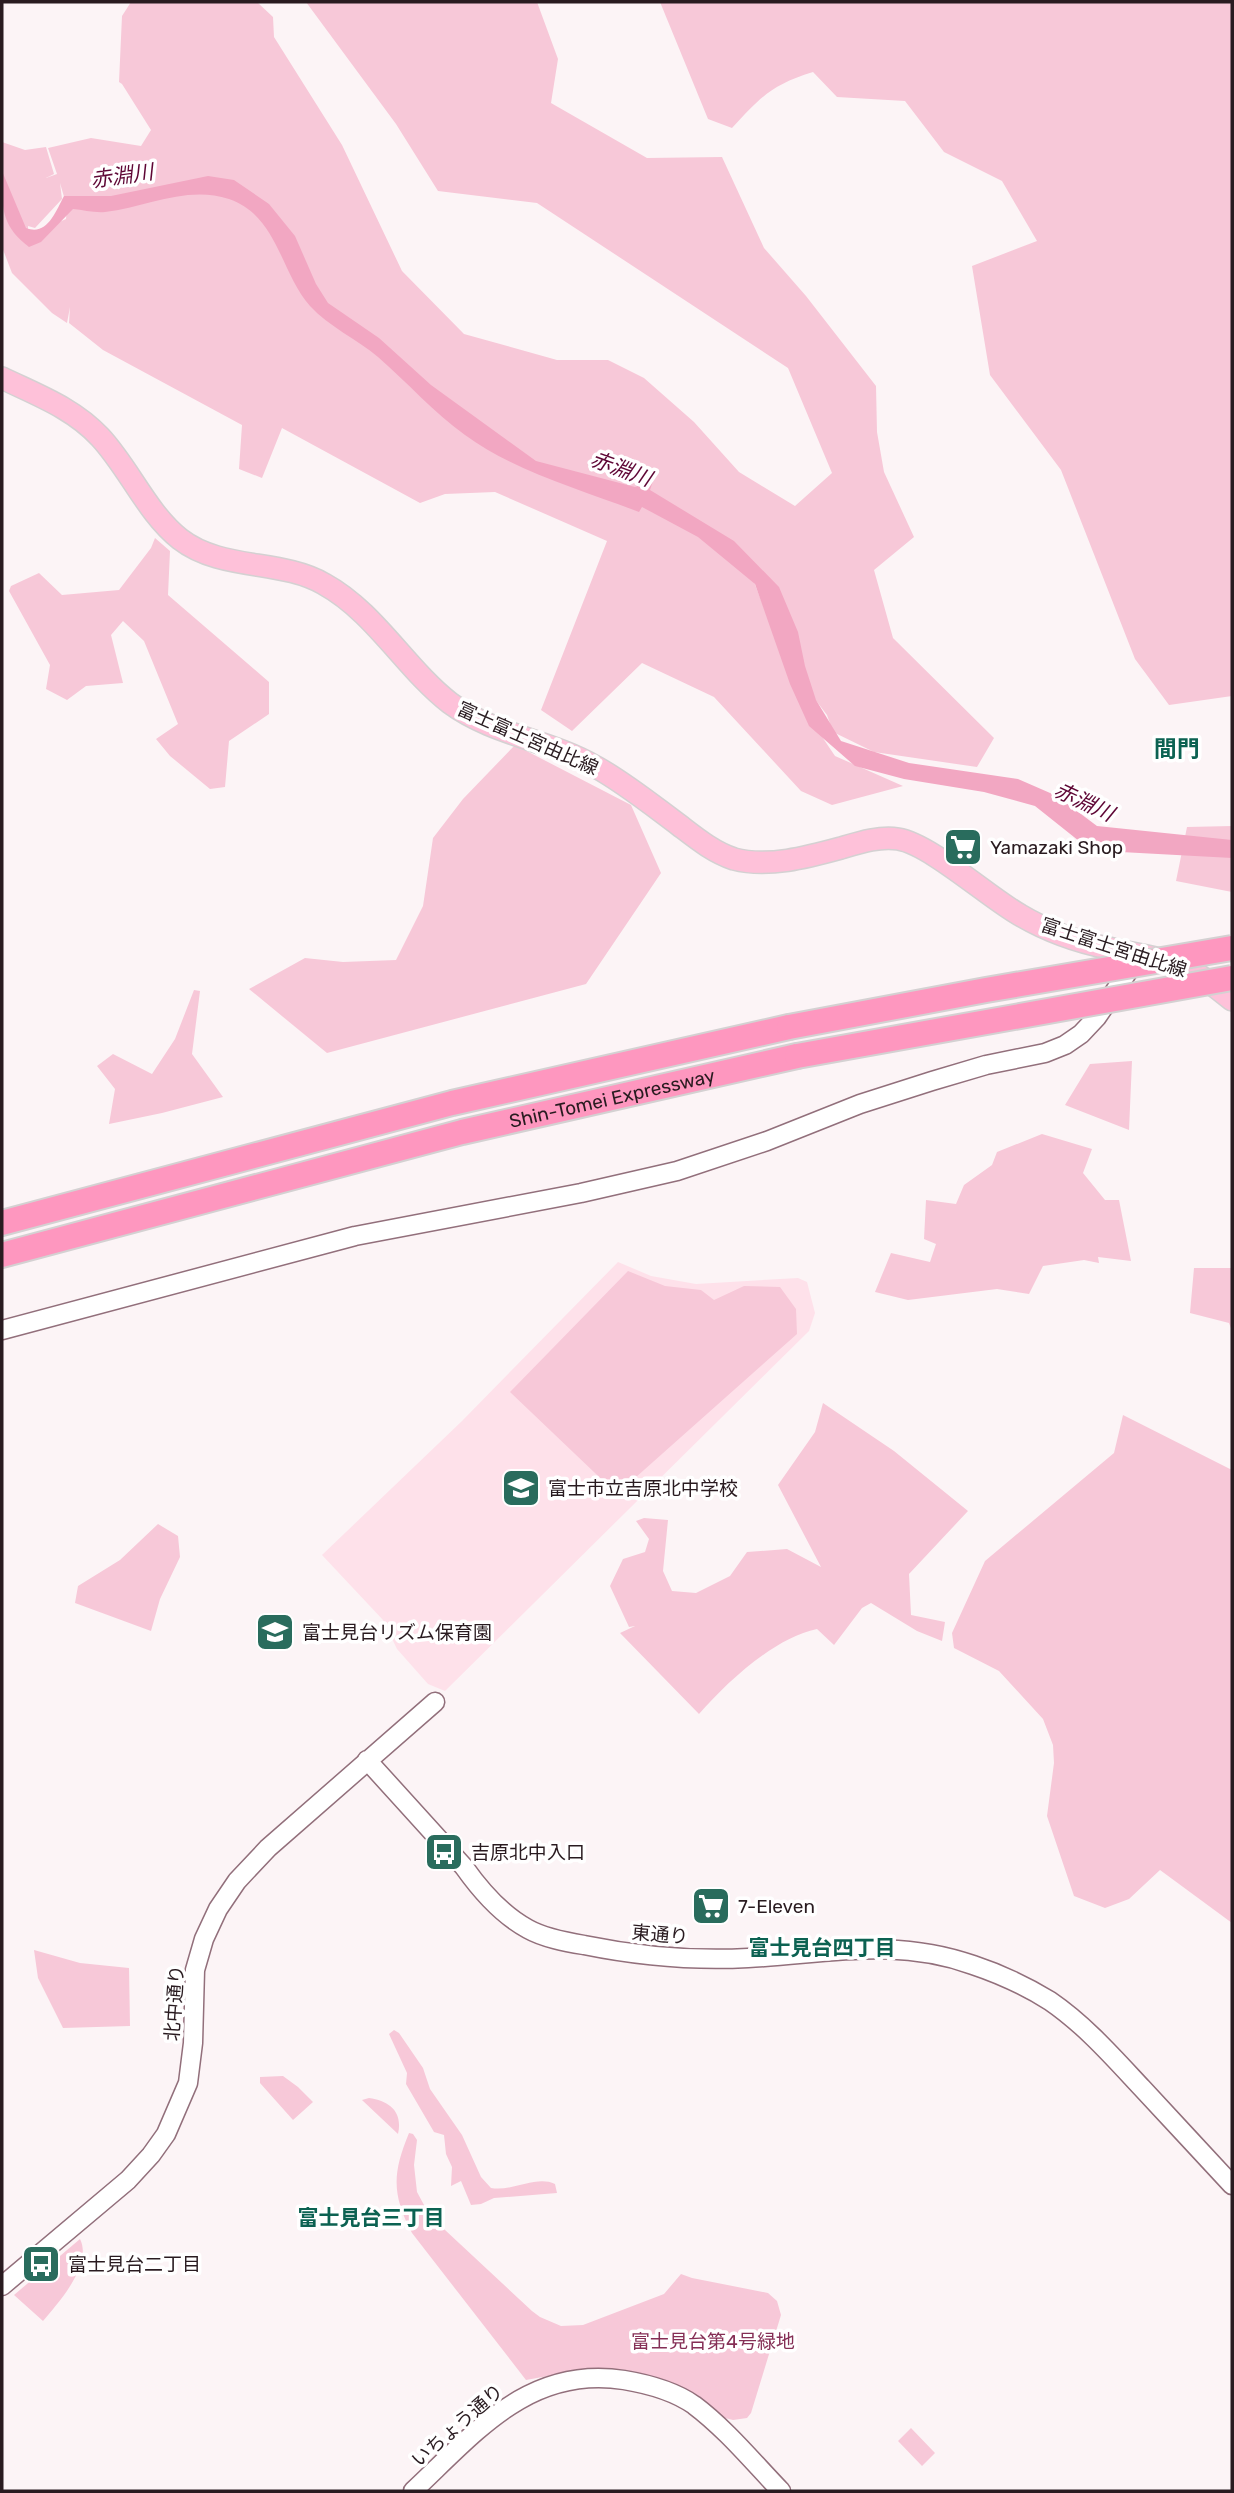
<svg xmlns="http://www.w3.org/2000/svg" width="1234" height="2493" font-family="Rubik,'Noto Sans JP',sans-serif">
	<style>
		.built { fill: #fee1ea }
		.green { fill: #f7c8d8; fill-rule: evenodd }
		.water { fill: #f2a7c2 }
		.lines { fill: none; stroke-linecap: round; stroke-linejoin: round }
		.minor-casing { stroke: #926f7b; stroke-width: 21 }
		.major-casing { stroke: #d4d1d2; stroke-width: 24 }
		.highway-casing { stroke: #d4d1d2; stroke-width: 28 }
		.minor { stroke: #fff; stroke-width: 18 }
		.major { stroke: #fec1d9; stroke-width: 21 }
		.highway { stroke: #fe97bf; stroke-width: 24 }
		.highway-bridge-casing { stroke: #d4d1d2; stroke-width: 28; stroke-linecap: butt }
		.highway-bridge { stroke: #fe97bf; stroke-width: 24 }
		.labels { text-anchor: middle; stroke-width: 7; stroke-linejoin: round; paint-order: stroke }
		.street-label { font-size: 19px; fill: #291b20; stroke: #fff }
		.poi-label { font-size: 19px; fill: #291b20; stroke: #fff; text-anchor: start }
		.park-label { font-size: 19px; fill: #852f56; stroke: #fff }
		.water-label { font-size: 21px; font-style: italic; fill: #5e0635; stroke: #fff }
		.neighbourhood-label { font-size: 21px; font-weight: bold; fill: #0c6252; stroke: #fff }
		.quarter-label { font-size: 23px; font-weight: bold; fill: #0c6252; stroke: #fff }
	</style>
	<rect width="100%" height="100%" fill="#fcf4f6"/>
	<!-- built -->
	<path class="built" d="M618,1262L651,1276L696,1284L798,1278L807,1282L815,1313L809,1331L445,1691L428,1684L397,1649L383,1620L322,1555L462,1421Z"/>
	<!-- green -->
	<path class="green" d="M131,2H257L273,17L274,37L342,145L402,271L464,334L557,360H608L644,378L694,422L739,472L795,506L832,473L788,368L537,203L438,191L396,124L306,2H537L558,59L551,103L647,158L722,157L764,248L806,296L876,386L877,432L884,472L914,537L874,570L893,638L994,738L977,767L874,752L833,732L827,715L811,694L751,574L802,707L835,756L903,786L832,805L801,791L714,697L642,663L572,731L541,710L607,541L495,492L445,494L420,503L282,428L262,478L239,469L242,425L103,350L69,323L70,307L67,323L52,313L12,273L2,247V142L25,150L46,147L54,174L46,178L57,174L48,148L91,138L141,146L151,130L122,84L119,82L122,16ZM60,183L67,207L66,219L28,236V226L35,228L62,199Z
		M660,2H1232V696L1169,705L1135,659L1061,470L990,375L972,266L1037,241L1002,181L944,152L905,101L837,97L813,72C771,85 761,97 732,128L708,119Z
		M155,538L170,551L168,595L269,682V714L229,741L225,787L210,789L170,756L156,739L178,724L144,641L123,621L111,635L123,683L86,686L67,700L46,689L50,665L9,591L11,586L39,573L62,595L119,590L151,548Z
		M515,745L631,805L661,873L586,984L327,1053L249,989L305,958L343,962L396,960L423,906L433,838L463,799Z
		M1232,826V892L1176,881L1187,827Z
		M194,990L200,991L192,1054L223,1097L162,1113L109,1124L115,1089L97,1066L113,1054L152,1074L175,1039Z
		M1132,1061L1129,1130L1065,1105L1090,1064Z
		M1042,1134L1092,1149L1083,1173L1105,1200H1119L1131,1261L1098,1257L1099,1263L1084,1260L1043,1266L1029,1294L997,1289L908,1300L875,1292L891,1253L930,1262L936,1244L924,1239L926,1200L956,1204L964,1185L992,1165L997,1152Z
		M1194,1268H1232V1331L1229,1323L1190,1313Z
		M628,1271L665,1286L701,1290L714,1300L744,1286L780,1287L796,1309L797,1334L617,1494L510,1392Z
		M823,1403L894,1451L968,1511L909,1574L911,1615L945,1622L942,1641L917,1631L871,1603L862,1608L834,1645L817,1629C774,1638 727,1682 699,1714L620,1633L635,1626L629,1627L610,1586L623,1559L645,1552L649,1539L636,1521L644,1518L668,1520L663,1571L672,1591L696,1593L730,1576L747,1552L787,1549L821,1567L778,1485L815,1432Z
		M1123,1415L1232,1470V1923L1160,1870L1129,1899L1105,1908L1074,1896L1047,1816L1054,1763L1053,1745L1043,1719L999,1671L954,1648L952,1633L985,1561L1114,1453Z
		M158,1524L178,1536L180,1557L160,1599L151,1631L75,1603L78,1586L120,1560Z
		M34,1950L80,1963L129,1968L130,2026L63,2028L38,1978Z
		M394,2030L399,2033L423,2068L430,2089L462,2135L481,2177L491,2188C512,2192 536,2175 555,2184L557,2193L494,2198L481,2204L471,2205L461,2181L451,2186L452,2167L446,2154L444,2135L434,2132L406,2084L407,2073L389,2034Z
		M283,2076L298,2087L313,2102L293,2120L260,2083V2077Z
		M369,2098C390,2101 403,2112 398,2134L362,2100Z
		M409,2133L413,2134L417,2140L414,2165L417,2192L430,2216L532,2311L540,2317L561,2326L583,2325L664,2294L681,2274L692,2278L768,2293L777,2301L781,2315L751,2413L747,2418L733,2420L725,2418L697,2396L674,2385L644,2375L611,2369L581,2370L526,2380L412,2233C392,2195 392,2174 409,2133Z
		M80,2239C93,2265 58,2303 43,2321L14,2295Z
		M911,2428L935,2453L922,2466L898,2441Z"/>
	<!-- water -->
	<path class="water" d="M2,171L26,228C47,236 55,213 64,196H111L208,176L234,180L269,204L295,236L316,284L328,303L379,338L431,385L536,461L635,487L653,481L650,490L734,541L779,587L798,632L805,666L816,700L841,741L909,763L1018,779L1057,796L1097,826L1232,840V858L1121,852L1084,845L1035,806L984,792L904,779L855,766L809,726L790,684L755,584L698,537L642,507L639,512C582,490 514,471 465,435C434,413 407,382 378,357C357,339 329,327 310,306C280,272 278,216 229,199C187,185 147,207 105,212C95,213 83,210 73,209L41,242L29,247C0,225 2,206 2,171Z"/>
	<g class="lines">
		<defs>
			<path id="minor" d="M2,1330L355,1236L581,1193L677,1171L767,1141L860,1104L932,1081L986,1065L1045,1053L1065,1045L1081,1034L1097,1017L1136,960
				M367,1760L464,1867C481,1891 502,1915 528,1929C544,1938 566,1942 584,1945C638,1956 693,1961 748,1958C827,1954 894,1937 973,1965C1000,1974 1026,1986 1050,2001C1085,2025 1113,2057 1142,2088C1172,2120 1202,2153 1232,2185
				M2,2286L128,2180L151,2155L166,2134L188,2083L193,2043L195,1970L204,1939L218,1909L237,1881L268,1848L435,1702
				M413,2491C475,2433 529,2365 624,2380C648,2384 674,2391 694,2405C726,2429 753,2462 781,2491"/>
			<path id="major" d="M2,378C37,395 73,408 100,437C129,468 147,513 180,539C221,571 281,559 324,584C375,612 405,668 450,703C493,735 550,740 596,767C625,783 652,805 679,825C696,838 713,852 734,859C768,868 808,857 841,848C858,843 879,836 898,839C930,844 988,897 1020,915C1047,931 1078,942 1108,948C1132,954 1156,956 1178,965C1199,973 1215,986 1232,1000"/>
			<g id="highway">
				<path d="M2,1223L452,1103L789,1027"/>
				<path id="s1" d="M2,1255L462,1132L797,1056"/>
			</g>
		</defs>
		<!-- minor casing -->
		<use href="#minor" class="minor-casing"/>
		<!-- major casing -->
		<use href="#major" class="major-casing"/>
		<!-- highway casing -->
		<use href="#highway" class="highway-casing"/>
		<!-- minor -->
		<use href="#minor" class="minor"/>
		<!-- major -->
		<use href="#major" class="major"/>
		<!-- highway -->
		<use href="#highway" class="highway"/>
		<defs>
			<path id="highway-bridge" d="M789,1027L986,990L1232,948
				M797,1056L1232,978"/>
		</defs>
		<!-- highway-bridge casing -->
		<use href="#highway-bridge" class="highway-bridge-casing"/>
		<!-- highway-bridge -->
		<use href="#highway-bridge" class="highway-bridge"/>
	</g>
	<!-- icons -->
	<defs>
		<symbol id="supermarket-square" viewBox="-11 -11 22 22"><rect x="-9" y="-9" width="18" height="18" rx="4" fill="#296c5d" stroke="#fff"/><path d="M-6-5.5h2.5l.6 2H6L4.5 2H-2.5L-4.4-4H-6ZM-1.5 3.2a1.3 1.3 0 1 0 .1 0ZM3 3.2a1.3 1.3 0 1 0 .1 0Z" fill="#fff"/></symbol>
		<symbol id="school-square" viewBox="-11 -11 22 22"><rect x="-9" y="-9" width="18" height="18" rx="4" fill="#296c5d" stroke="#fff"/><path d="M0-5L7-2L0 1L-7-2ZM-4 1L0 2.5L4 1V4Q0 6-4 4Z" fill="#fff"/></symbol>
		<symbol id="bus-square" viewBox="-11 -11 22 22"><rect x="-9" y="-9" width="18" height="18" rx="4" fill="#296c5d" stroke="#fff"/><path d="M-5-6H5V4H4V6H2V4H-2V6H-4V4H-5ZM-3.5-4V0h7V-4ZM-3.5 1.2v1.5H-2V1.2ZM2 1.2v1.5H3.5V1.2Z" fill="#fff"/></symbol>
	</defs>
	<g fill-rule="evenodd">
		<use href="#supermarket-square" x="941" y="825" width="44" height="44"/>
		<use href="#school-square" x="499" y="1466" width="44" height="44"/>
		<use href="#school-square" x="253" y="1610" width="44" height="44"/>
		<use href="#bus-square" x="422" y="1830" width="44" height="44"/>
		<use href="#supermarket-square" x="689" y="1884" width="44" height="44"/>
		<use href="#bus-square" x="19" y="2242" width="44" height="44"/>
	</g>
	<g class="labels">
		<!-- street labels -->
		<g class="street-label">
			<text transform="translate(528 738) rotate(24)" y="7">富士富士宮由比線</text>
			<text transform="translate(1114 947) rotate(18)" y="7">富士富士宮由比線</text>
			<text dy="7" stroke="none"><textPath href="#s1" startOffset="630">Shin-Tomei Expressway</textPath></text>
			<text transform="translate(660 1934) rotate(5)" y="7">東通り</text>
			<text transform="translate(174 2003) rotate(-86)" y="7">北中通り</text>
			<text transform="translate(457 2425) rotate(-41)" y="7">いちょう通り</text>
		</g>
		<!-- poi labels -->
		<g class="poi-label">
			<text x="990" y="854">Yamazaki Shop</text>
			<text x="548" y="1495">富士市立吉原北中学校</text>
			<text x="302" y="1639">富士見台リズム保育園</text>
			<text x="471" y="1859">吉原北中入口</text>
			<text x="738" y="1913">7-Eleven</text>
			<text x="68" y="2271">富士見台二丁目</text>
		</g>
		<!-- park labels -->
		<g class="park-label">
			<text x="713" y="2348">富士見台第4号緑地</text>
		</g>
		<!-- water labels -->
		<g class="water-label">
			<text transform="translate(122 176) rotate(-8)" y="7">赤淵川</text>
			<text transform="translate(621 469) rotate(20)" y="7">赤淵川</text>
			<text transform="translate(1084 802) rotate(25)" y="7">赤淵川</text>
		</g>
		<!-- neighbourhood labels -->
		<g class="neighbourhood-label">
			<text x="822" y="1955">富士見台四丁目</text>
			<text x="371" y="2225">富士見台三丁目</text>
		</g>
		<!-- quarter labels -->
		<g class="quarter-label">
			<text x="1177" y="757">間門</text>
		</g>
	</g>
	<!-- border -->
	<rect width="1234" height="2493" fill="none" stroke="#291b20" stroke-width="7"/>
</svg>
